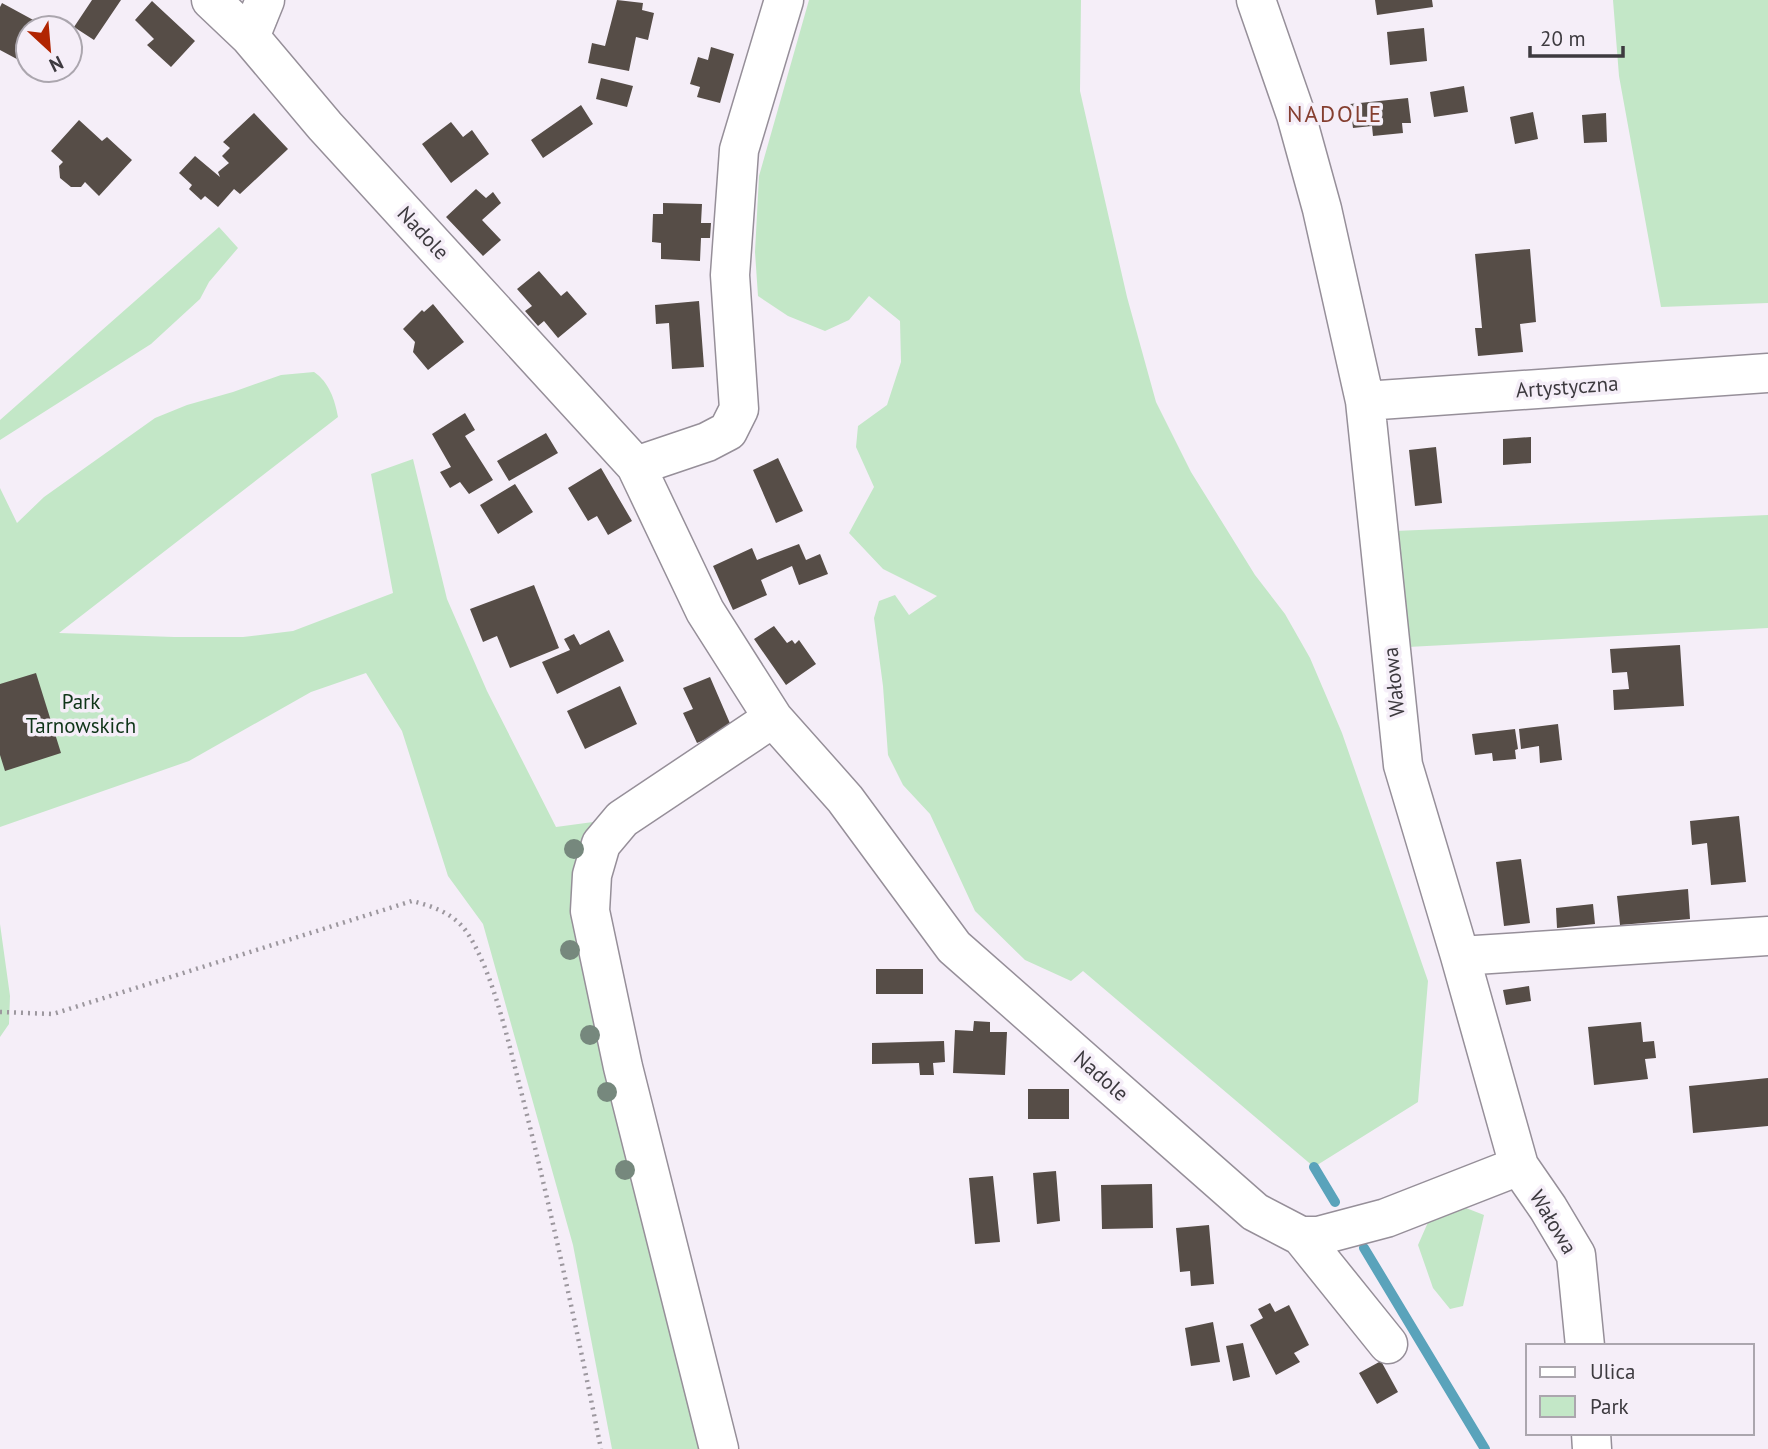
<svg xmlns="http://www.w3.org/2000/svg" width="1768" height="1449" font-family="'PT Sans',sans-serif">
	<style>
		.green { fill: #c3e7c7 }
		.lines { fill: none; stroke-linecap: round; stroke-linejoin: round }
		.stream { stroke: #5aa3bb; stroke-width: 10 }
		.building { fill: #564d47 }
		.minor-casing { stroke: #968f99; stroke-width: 41 }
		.path { stroke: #9c979e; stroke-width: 4.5; stroke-dasharray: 2 5; stroke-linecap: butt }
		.minor { stroke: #fff; stroke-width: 38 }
		.tree { fill: #76887d }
		.labels { text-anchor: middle; stroke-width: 7; stroke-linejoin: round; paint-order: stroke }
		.street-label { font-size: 21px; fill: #3d3a3f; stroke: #f5eef8 }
		.park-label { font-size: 21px; fill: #0f3518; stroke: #f5eef8 }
		.neighbourhood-label { font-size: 23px; letter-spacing: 2px; fill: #853f30; stroke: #f5eef8 }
	</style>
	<rect width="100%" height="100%" fill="#f5eef8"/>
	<!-- green -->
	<path class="green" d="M809,0H1081L1080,91L1127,297L1156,402L1191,472L1255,575L1285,614L1310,658L1342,733L1428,981L1418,1102L1314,1167L1083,971L1071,981L1025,960L975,911L930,814L903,785L888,755L883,686L874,618L879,601L895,595L909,615L937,596L883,569L849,533L874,487L856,447L858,426L887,405L901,362L900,321L869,296L849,320L825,331L788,316L758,296L755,252L759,176Z
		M1613,0H1768V303L1661,307L1619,76Z
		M219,227L238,248L209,282L200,299L151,344L0,440V420Z
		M314,372C329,382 335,400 338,417L59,633L174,637H243L293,631L393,593L371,474L413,459L447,599L487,691L556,827L593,822L579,882L700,1449H612L573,1245L483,924L448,876L402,731L366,673L311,692L189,761L0,827V488L17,523L44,497L155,418L187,405L233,392L281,375Z
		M1768,515V628L1408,647L1395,531Z
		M0,924L10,996L9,1024L0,1037Z
		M1466,1208L1484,1215L1463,1306L1450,1309L1433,1288L1418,1245L1429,1220Z"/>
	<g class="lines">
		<!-- stream -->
		<path class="stream" d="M1314,1167L1335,1202
			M1364,1248L1485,1449"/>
	</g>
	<!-- building -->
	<path class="building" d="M92,0H121L94,40L74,27Z
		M617,0L643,3L642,10L654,13L648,40L636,37L629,71L588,63L592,43L605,46Z
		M1375,0H1432L1433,7L1377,15Z
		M152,1L195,41L171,67L147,45L154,39L135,20Z
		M2,3L48,28H28V65L0,50V7Z
		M1424,28L1427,61L1390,65L1387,32Z
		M711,47L734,54L720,103L697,97L700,87L690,84L698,57L708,60Z
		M601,78L633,86L627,107L596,99Z
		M1464,86L1468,112L1434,117L1430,92Z
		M1408,98L1411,123H1402L1403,133L1373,136L1372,126L1353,128L1350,104Z
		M581,105L593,124L543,158L531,140Z
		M1533,112L1538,139L1515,144L1510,117Z
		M254,113L288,149L240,194L234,189L218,207L205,196L201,200L189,189L192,185L179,173L195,156L220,177L218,172L229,163L222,156L230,148L223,142Z
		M1606,113L1607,142L1584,143L1582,115Z
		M79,120L102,141L107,137L132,160L99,196L85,182L81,187H71L60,178L59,166L63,162L51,151Z
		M451,122L463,137L472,130L489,154L451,183L422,144Z
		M476,189L486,198L493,192L501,203L482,220L501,240L483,256L446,217Z
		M663,203L702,204L701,223H711L710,238H701L700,261L661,259V243L652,242L653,214H663Z
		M1530,249L1536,322L1520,324L1523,352L1478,356L1475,328H1482L1475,254Z
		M539,271L561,296L567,291L587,314L558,338L544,321L538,326L525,311L532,306L517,289Z
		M699,301L704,367L672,369L669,323L656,324L655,305Z
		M433,304L464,342L428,370L413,352L415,342L403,329L422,310L424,312Z
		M465,413L475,430L465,436L493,480L469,494L460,482L450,488L440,472L451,467L432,434Z
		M546,433L558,453L509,481L497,461Z
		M1531,437V463L1503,465V439Z
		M1436,447L1442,503L1415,506L1409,450Z
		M778,458L803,511L776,523L753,470Z
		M601,468L632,521L608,535L597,516L588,521L568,488Z
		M515,484L533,512L498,534L480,505Z
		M799,544L806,560L820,554L828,574L799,585L792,566L761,580L767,595L733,610L713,566L752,548L757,560Z
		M534,585L559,648L510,668L497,636L483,642L470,609Z
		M774,626L787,643L792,640L795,644L799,640L816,664L786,685L754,639Z
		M609,630L624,661L557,694L542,662L570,650L564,639L574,634L580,645Z
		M1680,645L1684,706L1614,710L1613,690L1629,689L1627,672L1612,673L1610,649Z
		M36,673L61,753L5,771L0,755V684Z
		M710,677L732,728L697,743L683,713L693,709L683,688Z
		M620,686L637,724L585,749L567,711Z
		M1558,724L1562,760L1540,763L1539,746L1521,749L1519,729Z
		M1515,729L1518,749L1515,750L1516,759L1493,761L1492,753L1475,755L1472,734Z
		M1739,816L1746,882L1711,885L1707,843L1692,845L1690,821Z
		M1521,859L1530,923L1504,926L1496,862Z
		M1688,889L1690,919L1620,925L1617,896Z
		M1593,904L1595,924L1557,928L1556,908Z
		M876,969H923V994H876Z
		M1529,986L1531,1001L1506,1005L1503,990Z
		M974,1021L990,1022V1032H1007L1005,1075L953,1073L955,1030L973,1031Z
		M1641,1022L1643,1042L1654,1041L1656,1058L1645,1059L1648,1079L1594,1085L1588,1027Z
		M944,1041L945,1062L933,1063L934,1075H920L919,1063L872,1064V1043Z
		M1768,1078V1126L1693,1133L1689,1086Z
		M1028,1089H1069V1119H1028Z
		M1056,1171L1060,1221L1037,1224L1033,1173Z
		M993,1176L1000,1242L975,1244L969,1178Z
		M1152,1184L1153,1228L1102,1229L1101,1185Z
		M1209,1225L1214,1284L1191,1286L1190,1271L1180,1272L1176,1228Z
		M1270,1303L1275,1312L1289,1305L1309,1345L1294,1353L1300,1362L1276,1375L1250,1325L1263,1318L1258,1309Z
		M1213,1322L1220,1362L1191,1366L1185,1328Z
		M1243,1343L1250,1377L1233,1381L1226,1346Z
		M1381,1361L1398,1392L1377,1404L1359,1373Z"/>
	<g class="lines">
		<defs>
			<path id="minor" d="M211,0L250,37L325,126L636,466L705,611L773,718L845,799L954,947L1255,1212L1301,1236H1318L1386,1218L1519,1166
				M1256,0L1296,115L1322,209L1365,401L1403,765L1460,956L1519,1166L1548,1208L1576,1255L1585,1346
				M250,37L265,0
				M1365,401L1768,373
				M636,466L707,442L728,431L739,409L730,275L739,150L784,0
				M1460,956L1768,936
				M1301,1236L1388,1344
				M1591,1433L1592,1449
				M719,1449L623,1067L590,911L592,875L601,844L622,819L773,718"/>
		</defs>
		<!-- minor casing -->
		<use href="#minor" class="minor-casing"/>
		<!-- path -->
		<path class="path" d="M0,1012L53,1014L412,901C432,906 453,913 466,931C493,970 509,1045 521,1091C551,1210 577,1329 601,1449"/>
		<!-- minor -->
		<use href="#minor" class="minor"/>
	</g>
	<!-- trees -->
	<g class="tree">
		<circle cx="574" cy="849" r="10"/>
		<circle cx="570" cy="950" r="10"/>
		<circle cx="590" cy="1035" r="10"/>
		<circle cx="607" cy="1092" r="10"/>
		<circle cx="625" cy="1170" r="10"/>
	</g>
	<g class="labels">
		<!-- street labels -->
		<g class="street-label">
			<text transform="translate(423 233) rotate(47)" y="7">Nadole</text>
			<text transform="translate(1567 387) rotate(-4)" y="7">Artystyczna</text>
			<text transform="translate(1394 682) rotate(-96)" y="7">Wałowa</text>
			<text transform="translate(1101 1076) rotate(41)" y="7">Nadole</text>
			<text transform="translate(1553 1222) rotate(59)" y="7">Wałowa</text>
		</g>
		<!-- park labels -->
		<g class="park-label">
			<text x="81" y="709">Park<tspan x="81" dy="24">Tarnowskich</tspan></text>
		</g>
		<!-- neighbourhood labels -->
		<g class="neighbourhood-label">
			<text x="1335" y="122">NADOLE</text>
		</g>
	</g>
	<!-- legend -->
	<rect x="1526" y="1344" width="228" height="91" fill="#f5eef8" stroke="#aba6ae" stroke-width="2"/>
	<rect x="1540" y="1367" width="35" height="10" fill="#ffffff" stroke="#aba6ae" stroke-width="2"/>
	<text x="1590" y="1379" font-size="21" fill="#3d3a3f">Ulica</text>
	<rect x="1540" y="1396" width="35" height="21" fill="#c3e7c7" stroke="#aba6ae" stroke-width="2"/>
	<text x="1590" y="1414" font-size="21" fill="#3d3a3f">Park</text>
	<!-- north arrow -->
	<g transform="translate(49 49) rotate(154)"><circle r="33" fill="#f5eef8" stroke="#aba6ae" stroke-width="2"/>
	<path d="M0-5L12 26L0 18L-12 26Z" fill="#b12502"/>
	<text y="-10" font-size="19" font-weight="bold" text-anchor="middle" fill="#3d3a3f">N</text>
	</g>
	<!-- scale -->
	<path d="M1530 46v10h93v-10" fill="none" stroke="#3d3a3f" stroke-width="3.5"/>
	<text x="1540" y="46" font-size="21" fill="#3d3a3f" stroke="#f5eef8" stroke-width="5" paint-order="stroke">20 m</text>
</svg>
